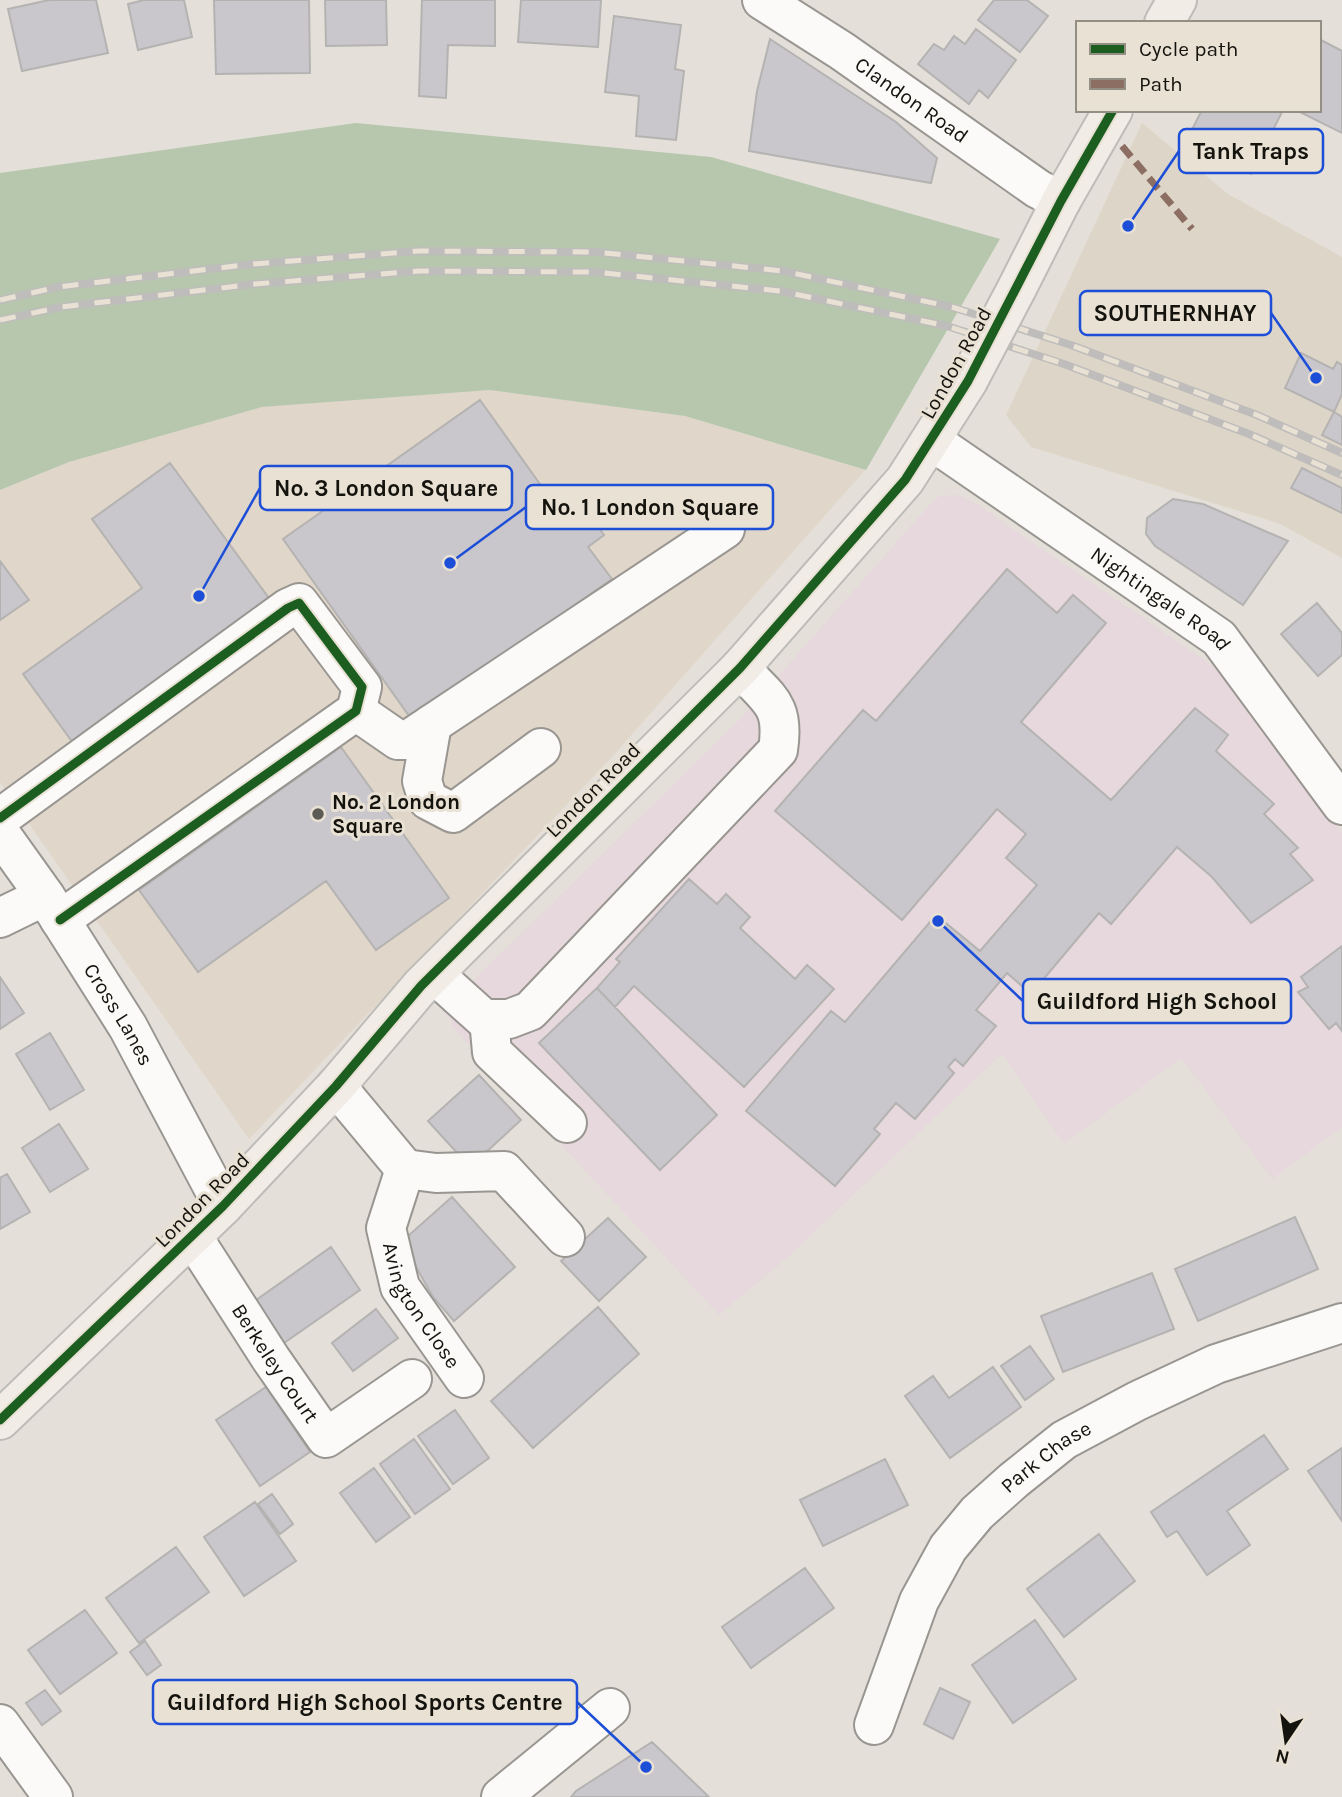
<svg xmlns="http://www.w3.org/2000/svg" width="1342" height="1797" font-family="Karla,sans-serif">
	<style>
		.commercial { fill: #e0d6c9 }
		.built { fill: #ddd5c8 }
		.education { fill: #e6d8dc }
		.forest { fill: #b6c7ae }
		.building { fill: #c9c7cc; stroke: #b5b3b2; stroke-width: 2 }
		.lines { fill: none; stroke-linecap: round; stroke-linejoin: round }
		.minor-casing { stroke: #999691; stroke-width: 42 }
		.major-casing { stroke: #bebcb8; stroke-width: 42 }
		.minor { stroke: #fbfaf9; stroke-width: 38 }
		.major { stroke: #f2ece7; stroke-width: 38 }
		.rail-casing { stroke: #bfbdbb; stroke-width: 8 }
		.rail { stroke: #e8e1d4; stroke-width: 5; stroke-dasharray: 16; stroke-linecap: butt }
		.major-bridge-casing { stroke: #bebcb8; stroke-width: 42; stroke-linecap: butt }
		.major-bridge { stroke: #f2ece7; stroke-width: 38 }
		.quiet { stroke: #8d6e63; stroke-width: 7; stroke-dasharray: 14 7; stroke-linecap: butt }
		.cycleway-casing { stroke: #e8e1d4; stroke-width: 13 }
		.cycleway { stroke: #1b5e20; stroke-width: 9 }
		.poi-dot { fill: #5d5b55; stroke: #e8e1d4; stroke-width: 2.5 }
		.labels { text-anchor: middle; stroke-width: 6; stroke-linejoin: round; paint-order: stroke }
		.street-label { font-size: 21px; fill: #15130e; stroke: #e8e1d4 }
		.poi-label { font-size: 21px; font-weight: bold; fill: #15130e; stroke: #e8e1d4; text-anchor: start }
		.leader { fill: none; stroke: #1d4ed8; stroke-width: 2.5 }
		.callout-dot { fill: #1d4ed8; stroke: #e8e1d4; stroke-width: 2.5 }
		.callout { fill: #e8e1d4; stroke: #1d4ed8; stroke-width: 2.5 }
		.callout-label { font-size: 23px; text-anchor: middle; font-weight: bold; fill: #15130e }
	</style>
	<rect width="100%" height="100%" fill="#e4e0d9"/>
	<!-- commercial -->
	<path class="commercial" d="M490,390L685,416L865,470L611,758L249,1139L0,782V490L69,462L262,407Z"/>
	<!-- built -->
	<path class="built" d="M1142,123L1228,194L1342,257V558L1278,523L1031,447L1006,415Z"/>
	<!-- education -->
	<path class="education" d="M957,495L977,504L1229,677L1342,832V1127L1272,1179L1181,1058L1064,1144L1002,1054L786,1259L719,1315L452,1027L450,1019L442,1011L738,721L925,510L939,496Z"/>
	<!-- forest -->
	<path class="forest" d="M356,123L711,157L1000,239L866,470L685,416L490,390L262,407L69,462L0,490V173Z"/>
	<!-- building -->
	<path class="building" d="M49,0H96L108,53L22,71L8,9Z
		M144,0H184L192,37L138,50L128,4Z
		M214,0H309L310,73L216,74Z
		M325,0H386L387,45L326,46Z
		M422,0H495V46L448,45L446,98L419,96Z
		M521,0H601L598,47L518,42Z
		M994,0H1027L1048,16L1020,52L978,20Z
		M614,16L681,25L675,69L684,71L676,140L636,136L639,96L605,92Z
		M976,29L1016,60L988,98L979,90L969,104L918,64L934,44L944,50L954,36L965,44Z
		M770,39L896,122L937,158L931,183L749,151L757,91Z
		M1319,39L1342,51V133L1296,110H1319Z
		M1202,110H1283L1251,174L1186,141Z
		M1301,353L1333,369L1337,362L1342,365V394L1334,412L1285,388Z
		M480,400L562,515L580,502L604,535L588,547L612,579L412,720L283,539Z
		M1334,412L1342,417V445L1322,435Z
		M170,463L274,605L76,747L23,674L142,588L92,519Z
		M1302,468L1342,488V513L1291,488Z
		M1173,499L1203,504L1288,541L1243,605L1155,546L1146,534L1147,518Z
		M0,561L29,600L0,620Z
		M1007,569L1057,613L1073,595L1106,623L1021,722L1111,800L1195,708L1228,735L1216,751L1274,804L1264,814L1298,848L1290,854L1313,880L1251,923L1212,877L1177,847L1111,924L1099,913L1031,994L1007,973L976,1010L996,1026L963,1066L955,1059L948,1067L954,1073L915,1119L896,1103L874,1129L880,1134L835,1186L746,1111L831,1011L845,1022L936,915L980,951L1037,885L1006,858L1026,834L997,809L902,920L775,811L863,710L876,721Z
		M1317,603L1342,633V655L1318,676L1281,634Z
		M341,747L449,898L376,950L326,881L198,972L139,890Z
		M689,879L717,904L726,894L750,917L740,928L795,979L807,965L834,989L744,1087L634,986L615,1007L597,988L620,962L616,959Z
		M1342,946V1031L1336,1023L1329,1029L1298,992L1308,987L1301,977Z
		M0,977L24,1013L0,1029Z
		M597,988L717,1115L660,1170L539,1043Z
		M50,1033L84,1090L50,1110L16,1054Z
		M479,1075L521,1120L470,1167L428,1121Z
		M59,1124L88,1169L50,1192L22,1148Z
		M7,1174L30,1212L0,1229V1178Z
		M452,1197L515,1267L454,1321L433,1297L416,1267L408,1236Z
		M1295,1217L1318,1269L1198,1321L1175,1269Z
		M608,1218L646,1257L599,1301L561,1261Z
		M331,1247L360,1290L281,1345L252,1303Z
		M1152,1273L1174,1329L1063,1372L1041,1316Z
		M598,1307L639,1354L533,1448L491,1401Z
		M376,1309L398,1338L353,1371L332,1343Z
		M1030,1346L1054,1379L1025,1400L1001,1366Z
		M993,1367L1021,1407L950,1458L905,1396L933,1376L949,1398Z
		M266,1387L310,1452L260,1486L216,1420Z
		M455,1410L489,1458L453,1484L418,1436Z
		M1264,1435L1288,1469L1227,1511L1250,1545L1207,1575L1177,1531L1167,1537L1151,1512Z
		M414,1439L450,1489L415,1514L380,1464Z
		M1342,1448V1521L1308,1471Z
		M885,1459L908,1505L823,1546L800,1500Z
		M374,1468L410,1517L376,1542L340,1493Z
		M272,1494L293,1524L280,1534L258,1504Z
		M255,1502L296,1561L244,1596L204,1537Z
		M1099,1534L1135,1581L1064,1637L1027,1589Z
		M176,1547L209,1592L139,1643L106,1598Z
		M805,1568L834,1608L751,1668L722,1627Z
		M85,1610L117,1653L60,1694L28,1650Z
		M1035,1620L1076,1679L1013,1723L972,1665Z
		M145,1641L161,1665L147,1675L130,1652Z
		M940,1688L970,1702L953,1739L924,1724Z
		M45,1690L61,1711L42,1725L26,1703Z
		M652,1742L709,1797H571L576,1791Z"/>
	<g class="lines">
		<defs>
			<g id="minor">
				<path id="s1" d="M762,0L842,51L1038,189L1061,201"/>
				<path id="s2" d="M932,441L1219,638L1342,805"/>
				<path d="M356,711L398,740H408L725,529"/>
				<path d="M432,724L422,781L428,800L453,813L541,748"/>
				<path d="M0,818L288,608L299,603L362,687L356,711L60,920"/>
				<path id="s3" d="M0,833L45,896L128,1027L223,1206"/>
				<path d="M0,918L45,896"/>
				<path d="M434,974L484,1019H509L530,1011L778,750C785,704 769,700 740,668"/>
				<path d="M489,1019L492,1052L567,1123"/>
				<path id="s4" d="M336,1086L405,1169L386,1228L400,1287L464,1378"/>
				<path d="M405,1169L436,1173L504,1171L565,1237"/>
				<path id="s5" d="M192,1236L271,1359L326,1438L412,1379"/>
				<path d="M0,1724L53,1797"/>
				<path id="s6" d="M874,1725L919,1601L948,1548L977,1513L1014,1480L1064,1440L1137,1401L1216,1364L1342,1323"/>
				<path d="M501,1797L610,1708"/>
			</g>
			<path id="major" d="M1164,23L1177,0
				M1017,288L1061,201L1113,110
				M0,1420L223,1206L336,1086L421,986L740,668L905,480L968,381"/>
		</defs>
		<!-- minor casing -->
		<use href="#minor" class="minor-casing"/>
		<!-- major casing -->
		<use href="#major" class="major-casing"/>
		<!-- minor -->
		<use href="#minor" class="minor"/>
		<!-- major -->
		<use href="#major" class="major"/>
		<defs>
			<path id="rail" d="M0,300L58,287L253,264L419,251L595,252L783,271L952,307L1071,345L1257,415L1342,453
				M0,320L61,307L255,284L420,271L594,272L780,291L947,326L1064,364L1249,434L1342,475"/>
		</defs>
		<!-- rail casing -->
		<use href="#rail" class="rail-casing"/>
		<!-- rail -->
		<use href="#rail" class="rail"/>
		<defs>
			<path id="major-bridge" d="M968,381L1017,288"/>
		</defs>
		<!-- major-bridge casing -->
		<use href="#major-bridge" class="major-bridge-casing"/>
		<!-- major-bridge -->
		<use href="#major-bridge" class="major-bridge"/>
		<!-- quiet -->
		<path class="quiet" d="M1122,146L1192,229"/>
		<defs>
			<path id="cycleway" d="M0,818L288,608L299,603L362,687L356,711L60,920
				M0,1420L223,1206L336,1086L421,986L740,668L905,480L968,381L1061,201L1113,110"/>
		</defs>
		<!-- cycleway casing -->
		<use href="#cycleway" class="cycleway-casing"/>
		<!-- cycleway -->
		<use href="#cycleway" class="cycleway"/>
	</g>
	<!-- markers -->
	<circle class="poi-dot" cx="318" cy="814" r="7"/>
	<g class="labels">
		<!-- street labels -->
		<g class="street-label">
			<text dy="7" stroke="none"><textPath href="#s1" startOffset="180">Clandon Road</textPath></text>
			<text transform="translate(956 363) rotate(-61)" y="7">London Road</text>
			<text dy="7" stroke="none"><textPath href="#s2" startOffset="278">Nightingale Road</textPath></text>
			<text transform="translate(593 790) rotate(-45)" y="7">London Road</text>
			<text dy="7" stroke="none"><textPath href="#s3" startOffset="217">Cross Lanes</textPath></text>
			<text transform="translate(202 1200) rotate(-45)" y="7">London Road</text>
			<text dy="7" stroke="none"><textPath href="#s4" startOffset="256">Avington Close</textPath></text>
			<text dy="7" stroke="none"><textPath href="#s5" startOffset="152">Berkeley Court</textPath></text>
			<text dy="7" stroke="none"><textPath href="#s6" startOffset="327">Park Chase</textPath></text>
		</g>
		<!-- poi labels -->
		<g class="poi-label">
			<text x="332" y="809">No. 2 London<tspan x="332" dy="24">Square</tspan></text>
		</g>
	</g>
	<!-- callouts -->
	<path class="leader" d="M1128 226L1179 151M1316 378L1271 313M199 596L260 488M450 563L526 507M938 921L1023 1001M646 1767L577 1702"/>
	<g class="callout-dot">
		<circle cx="1128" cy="226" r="7"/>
		<circle cx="1316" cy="378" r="7"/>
		<circle cx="199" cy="596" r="7"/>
		<circle cx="450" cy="563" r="7"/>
		<circle cx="938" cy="921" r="7"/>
		<circle cx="646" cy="1767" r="7"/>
	</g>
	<g class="callout">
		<rect x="1179" y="129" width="144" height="44" rx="7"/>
		<rect x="1080" y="291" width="191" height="44" rx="7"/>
		<rect x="260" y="466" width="252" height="44" rx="7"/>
		<rect x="526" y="485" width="247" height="44" rx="7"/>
		<rect x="1023" y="979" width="268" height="44" rx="7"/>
		<rect x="153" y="1680" width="424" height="44" rx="7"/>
	</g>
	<g class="callout-label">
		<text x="1251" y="159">Tank Traps</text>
		<text x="1175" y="321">SOUTHERNHAY</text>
		<text x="386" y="496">No. 3 London Square</text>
		<text x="650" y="515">No. 1 London Square</text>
		<text x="1157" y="1009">Guildford High School</text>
		<text x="365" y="1710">Guildford High School Sports Centre</text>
	</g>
	<!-- legend -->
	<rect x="1076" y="21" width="245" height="91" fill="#e8e1d4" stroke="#948f85" stroke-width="2"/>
	<rect x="1090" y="44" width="35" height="10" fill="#1b5e20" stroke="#948f85" stroke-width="2"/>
	<text x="1139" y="56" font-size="21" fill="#15130e">Cycle path</text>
	<rect x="1090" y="79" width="35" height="10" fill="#8d6e63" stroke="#948f85" stroke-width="2"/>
	<text x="1139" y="91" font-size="21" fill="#15130e">Path</text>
	<!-- north arrow -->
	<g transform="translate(1286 1741) rotate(193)" stroke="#e8e1d4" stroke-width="5" paint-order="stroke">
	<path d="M0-5L12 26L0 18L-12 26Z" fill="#15130e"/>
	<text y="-10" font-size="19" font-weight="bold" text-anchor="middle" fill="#15130e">N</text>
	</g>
</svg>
